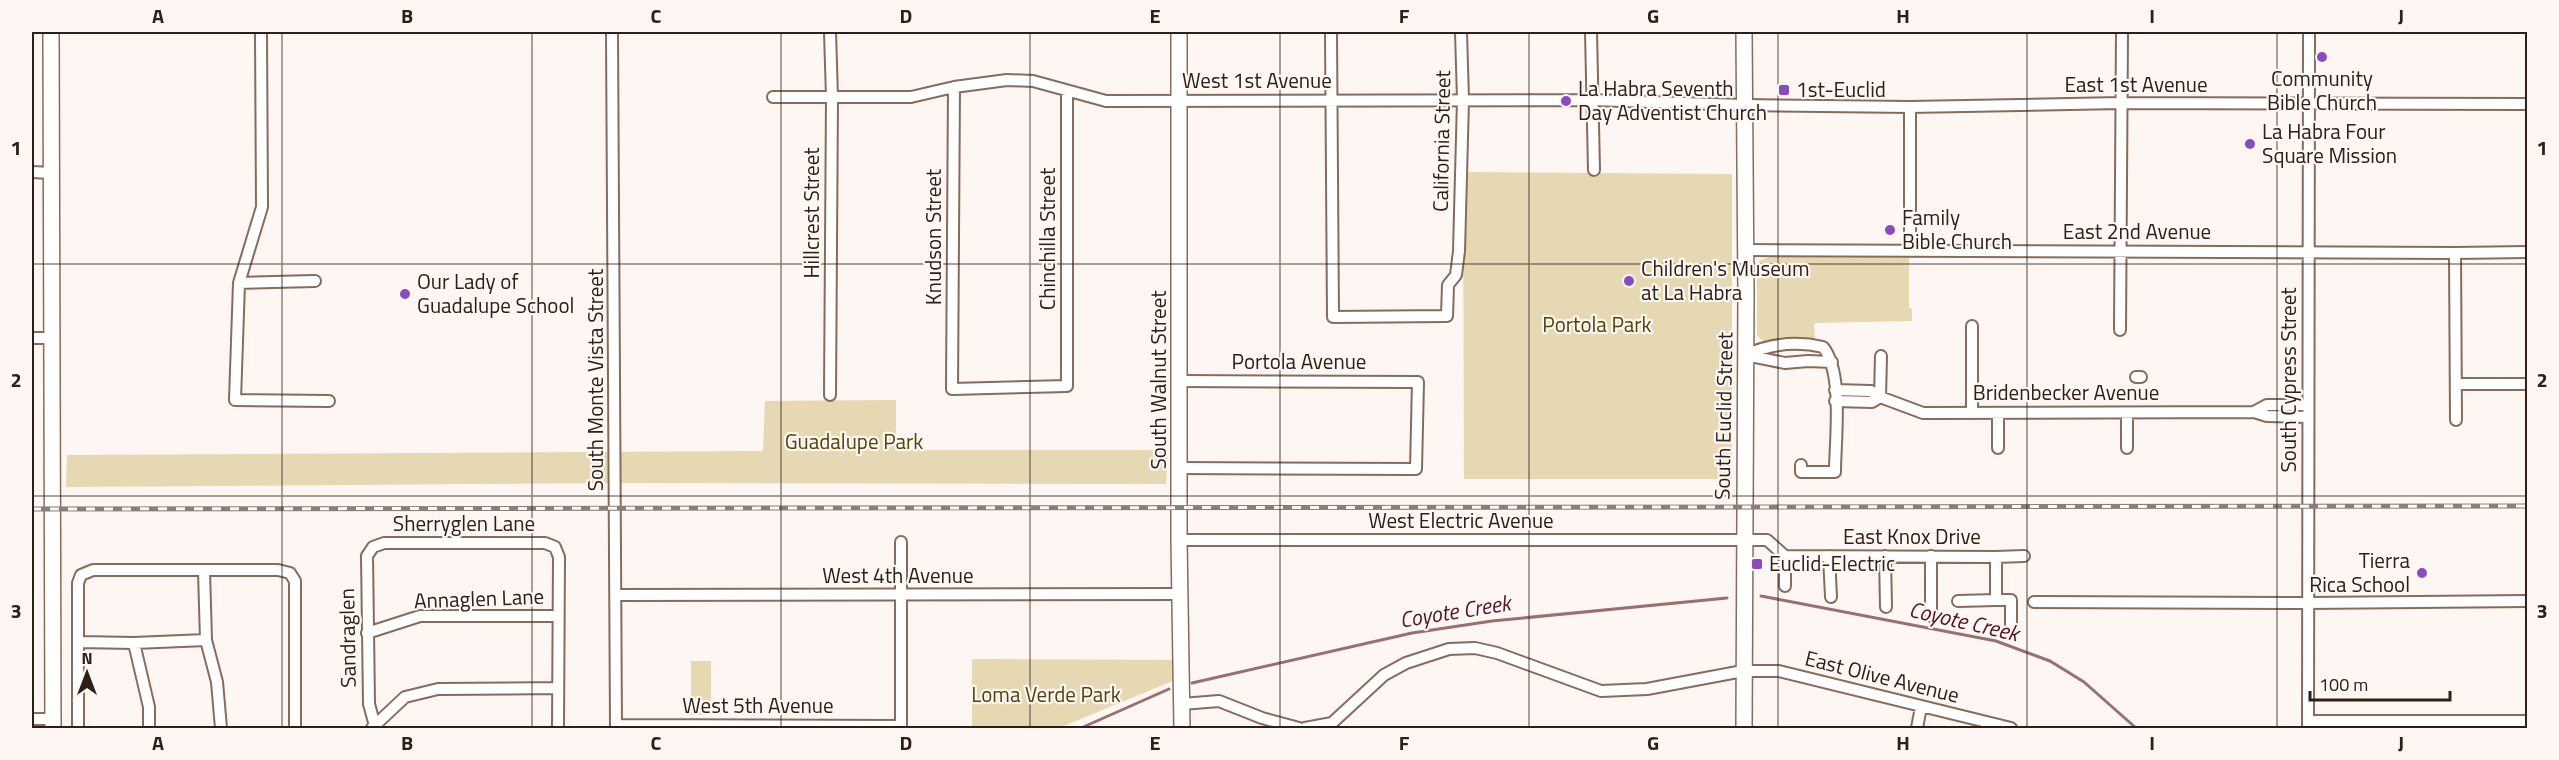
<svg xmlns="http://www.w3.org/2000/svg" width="2559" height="760" font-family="'Titillium Web',sans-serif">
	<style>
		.green { fill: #e6d8b2 }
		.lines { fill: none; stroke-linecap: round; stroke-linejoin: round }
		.stream { stroke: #987074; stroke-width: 3 }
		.street-casing { stroke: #896b5b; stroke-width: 14 }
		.secondary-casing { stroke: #896b5b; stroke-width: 18 }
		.street { stroke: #fff; stroke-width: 10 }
		.secondary { stroke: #fff; stroke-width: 15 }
		.rail-casing { stroke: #897f7a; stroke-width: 5 }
		.rail { stroke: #fdf6f2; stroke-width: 3; stroke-dasharray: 9; stroke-linecap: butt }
		.grid { fill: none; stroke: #2c2019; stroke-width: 1.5; stroke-opacity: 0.55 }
		.poi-dot { fill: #894bc0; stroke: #fdf6f2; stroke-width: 2 }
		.labels { text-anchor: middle; stroke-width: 4.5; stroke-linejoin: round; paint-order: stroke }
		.poi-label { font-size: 21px; fill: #2c2019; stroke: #fdf6f2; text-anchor: start }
		.street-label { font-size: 21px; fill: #2c2019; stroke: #fdf6f2 }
		.park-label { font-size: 21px; fill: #544206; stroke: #fdf6f2 }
		.water-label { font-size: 22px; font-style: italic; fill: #531426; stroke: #fdf6f2 }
		.neatline { fill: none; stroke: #2c2019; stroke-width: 2 }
		.grid-label { font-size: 20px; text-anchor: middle; font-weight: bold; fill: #2c2019 }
	</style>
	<rect width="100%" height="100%" fill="#fdf6f2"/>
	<!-- green -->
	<path class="green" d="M1463,172L1732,174V479H1464Z
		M1769,257H1909V308L1912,309V321L1816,323L1814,324L1815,339C1805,340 1798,337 1790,338C1777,339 1766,348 1757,335V268L1759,261Z
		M896,400V450H1168L1166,484L627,483L66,487L67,455L763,451L765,401Z
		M972,659L1179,660L1180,678L1059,728H972Z
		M691,661H711V715H691Z"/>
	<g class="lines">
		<!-- stream -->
		<path class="stream" d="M1761,596L1996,641L2050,661L2084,682L2136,728
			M1192,683L1412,633L1492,621L1727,598
			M1081,728L1169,689"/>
		<defs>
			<path id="street" d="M261,32L262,207L239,283L235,400L329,401
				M612,32L616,728
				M830,32L832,97L830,395
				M1331,32L1333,317L1447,316L1448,285L1456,275L1459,251L1463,100L1461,32
				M1591,32L1594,170
				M954,87L952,389L1067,386V92
				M773,97H911L954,87L1007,80L1033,81L1106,101L1591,100L1744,105L1910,107L2120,103L2528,104
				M1910,107V251
				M32,172L51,173
				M1746,250L2455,253L2528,252
				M2455,253L2456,420
				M239,283L315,281
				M1972,326V413
				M2120,330L2122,32
				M32,338H51
				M1745,355C1770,344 1797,341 1823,347C1844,373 1835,440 1835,472H1801V465
				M1745,355L1785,363L1808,361L1832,362
				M2136,377H2141
				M2456,384H2528
				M1835,390L1871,391L1880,397L1923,413L2254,412L2267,416L2308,417
				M1880,397L1881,356
				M1835,401L1872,402L1880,397
				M2254,412L2267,405H2308
				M1998,413V448
				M2127,413V448
				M1179,468L1416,469L1418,382L1180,381
				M1179,540H1767L1785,556L1996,557V600H2011V633
				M1829,556L1831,597
				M1885,556L1886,607
				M1931,556V616
				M1996,557L2024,556
				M204,571L206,640L217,682L221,728
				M1785,586V556
				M617,595L1180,594
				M1958,601L1996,600
				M2034,602L2308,603L2528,601
				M367,633L420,616H558
				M79,642L134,643
				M1182,704L1219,701L1262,718L1299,728
				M32,719H53
				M2308,721H2528
				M616,725L901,726
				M78,728V583L81,575L93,570H278L290,573L295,581V728
				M149,728V707L134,643L206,640
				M372,728L405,697L438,689L557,688
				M378,728L375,726L369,704L367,556L373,547L384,543H545L555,547L559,557L558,728
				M901,728V542
				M1305,728L1332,723L1384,675L1406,663L1449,649L1475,648L1497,653L1601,691L1647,689L1743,671H1779L2011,728
				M1917,728L1921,707
				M2308,728L2309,32"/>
			<path id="secondary" d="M51,32L53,728
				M1179,32V540L1182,728
				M1744,728L1746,293L1744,32"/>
		</defs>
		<!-- street casing -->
		<use href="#street" class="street-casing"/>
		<!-- secondary casing -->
		<use href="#secondary" class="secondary-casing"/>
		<!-- street -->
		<use href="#street" class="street"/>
		<!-- secondary -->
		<use href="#secondary" class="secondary"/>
		<defs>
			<path id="rail" d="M32,509L2528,506"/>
		</defs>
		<!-- rail casing -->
		<use href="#rail" class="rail-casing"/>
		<!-- rail -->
		<use href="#rail" class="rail"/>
	</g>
	<!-- grid -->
	<path class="grid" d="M282,32V728M532,32V728M781,32V728M1030,32V728M1280,32V728M1529,32V728M1778,32V728M2027,32V728M2277,32V728M32,264H2528M32,496H2528"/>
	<!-- markers -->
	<g class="poi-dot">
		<circle cx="2322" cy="57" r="6"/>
		<rect x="1778" y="84" width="12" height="12" rx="3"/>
		<circle cx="1566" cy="101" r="6"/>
		<circle cx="2250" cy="144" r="6"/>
		<circle cx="1890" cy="230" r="6"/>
		<circle cx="1629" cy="281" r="6"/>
		<circle cx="405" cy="294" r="6"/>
		<rect x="1751" y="558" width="12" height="12" rx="3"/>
		<circle cx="2422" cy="573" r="6"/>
	</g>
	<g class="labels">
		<!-- poi labels -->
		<g class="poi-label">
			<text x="2322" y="86" text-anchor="middle">Community<tspan x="2322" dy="24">Bible Church</tspan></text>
			<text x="1578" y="96">La Habra Seventh<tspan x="1578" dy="24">Day Adventist Church</tspan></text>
			<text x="1796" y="97">1st-Euclid</text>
			<text x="2262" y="139">La Habra Four<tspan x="2262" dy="24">Square Mission</tspan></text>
			<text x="1902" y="225">Family<tspan x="1902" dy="24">Bible Church</tspan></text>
			<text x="1641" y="276">Children's Museum<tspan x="1641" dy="24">at La Habra</tspan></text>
			<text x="417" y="289">Our Lady of<tspan x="417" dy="24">Guadalupe School</tspan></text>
			<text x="2410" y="568" text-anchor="end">Tierra<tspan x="2410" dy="24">Rica School</tspan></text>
			<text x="1769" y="571">Euclid-Electric</text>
		</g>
		<!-- street labels -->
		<g class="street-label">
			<text x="1257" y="88">West 1st Avenue</text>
			<text x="2136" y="92">East 1st Avenue</text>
			<text transform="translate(1442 141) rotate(-89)" y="7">California Street</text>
			<text transform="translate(812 213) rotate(-90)" y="7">Hillcrest Street</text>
			<text x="2137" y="239">East 2nd Avenue</text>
			<text transform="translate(934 237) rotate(-90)" y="7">Knudson Street</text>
			<text transform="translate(1048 239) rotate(-90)" y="7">Chinchilla Street</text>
			<text x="1299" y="369">Portola Avenue</text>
			<text transform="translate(596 380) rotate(-90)" y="7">South Monte Vista Street</text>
			<text transform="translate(1159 380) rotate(-90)" y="7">South Walnut Street</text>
			<text transform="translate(2289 380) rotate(-90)" y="7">South Cypress Street</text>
			<text x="2066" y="400">Bridenbecker Avenue</text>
			<text transform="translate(1724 416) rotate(-89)" y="7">South Euclid Street</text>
			<text x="1461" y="528">West Electric Avenue</text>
			<text x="464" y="531">Sherryglen Lane</text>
			<text x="1912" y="544">East Knox Drive</text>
			<text x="898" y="583">West 4th Avenue</text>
			<text transform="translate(479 599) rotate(-2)" y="7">Annaglen Lane</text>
			<text transform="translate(348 638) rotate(-91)" y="7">Sandraglen</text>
			<text transform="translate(1882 677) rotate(14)" y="7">East Olive Avenue</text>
			<text x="758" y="713">West 5th Avenue</text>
		</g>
		<!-- park labels -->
		<g class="park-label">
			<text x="1597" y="332">Portola Park</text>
			<text x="854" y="449">Guadalupe Park</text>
			<text x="1046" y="702">Loma Verde Park</text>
		</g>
		<!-- water labels -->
		<g class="water-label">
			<text transform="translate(1455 611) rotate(-9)" y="8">Coyote Creek</text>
			<text transform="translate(1964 621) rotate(13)" y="8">Coyote Creek</text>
		</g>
	</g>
	<!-- border -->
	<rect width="2559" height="760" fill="none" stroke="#fdf6f2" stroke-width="66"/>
	<!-- north arrow -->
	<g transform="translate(87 673)" stroke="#fdf6f2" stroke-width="4.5" paint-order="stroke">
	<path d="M0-4.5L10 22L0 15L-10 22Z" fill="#2c2019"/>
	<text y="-9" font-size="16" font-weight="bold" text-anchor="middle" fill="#2c2019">N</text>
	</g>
	<!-- scale -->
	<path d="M2310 691v9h140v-9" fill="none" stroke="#2c2019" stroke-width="3"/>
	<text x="2319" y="691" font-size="18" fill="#2c2019" stroke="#fdf6f2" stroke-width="4.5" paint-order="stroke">100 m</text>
	<rect x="33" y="33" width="2493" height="694" class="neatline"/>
	<g class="grid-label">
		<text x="158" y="23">A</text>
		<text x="407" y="23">B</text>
		<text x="656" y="23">C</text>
		<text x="906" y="23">D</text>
		<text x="1155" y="23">E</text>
		<text x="1404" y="23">F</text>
		<text x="1653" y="23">G</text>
		<text x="1903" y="23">H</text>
		<text x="2152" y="23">I</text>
		<text x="2401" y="23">J</text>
		<text x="16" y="155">1</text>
		<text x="2542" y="155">1</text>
		<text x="16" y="387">2</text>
		<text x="2542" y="387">2</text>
		<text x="16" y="618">3</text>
		<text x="2542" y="618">3</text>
		<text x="158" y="750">A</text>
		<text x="407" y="750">B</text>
		<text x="656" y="750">C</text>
		<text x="906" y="750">D</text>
		<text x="1155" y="750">E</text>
		<text x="1404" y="750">F</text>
		<text x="1653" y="750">G</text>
		<text x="1903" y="750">H</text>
		<text x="2152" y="750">I</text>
		<text x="2401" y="750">J</text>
	</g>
</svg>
